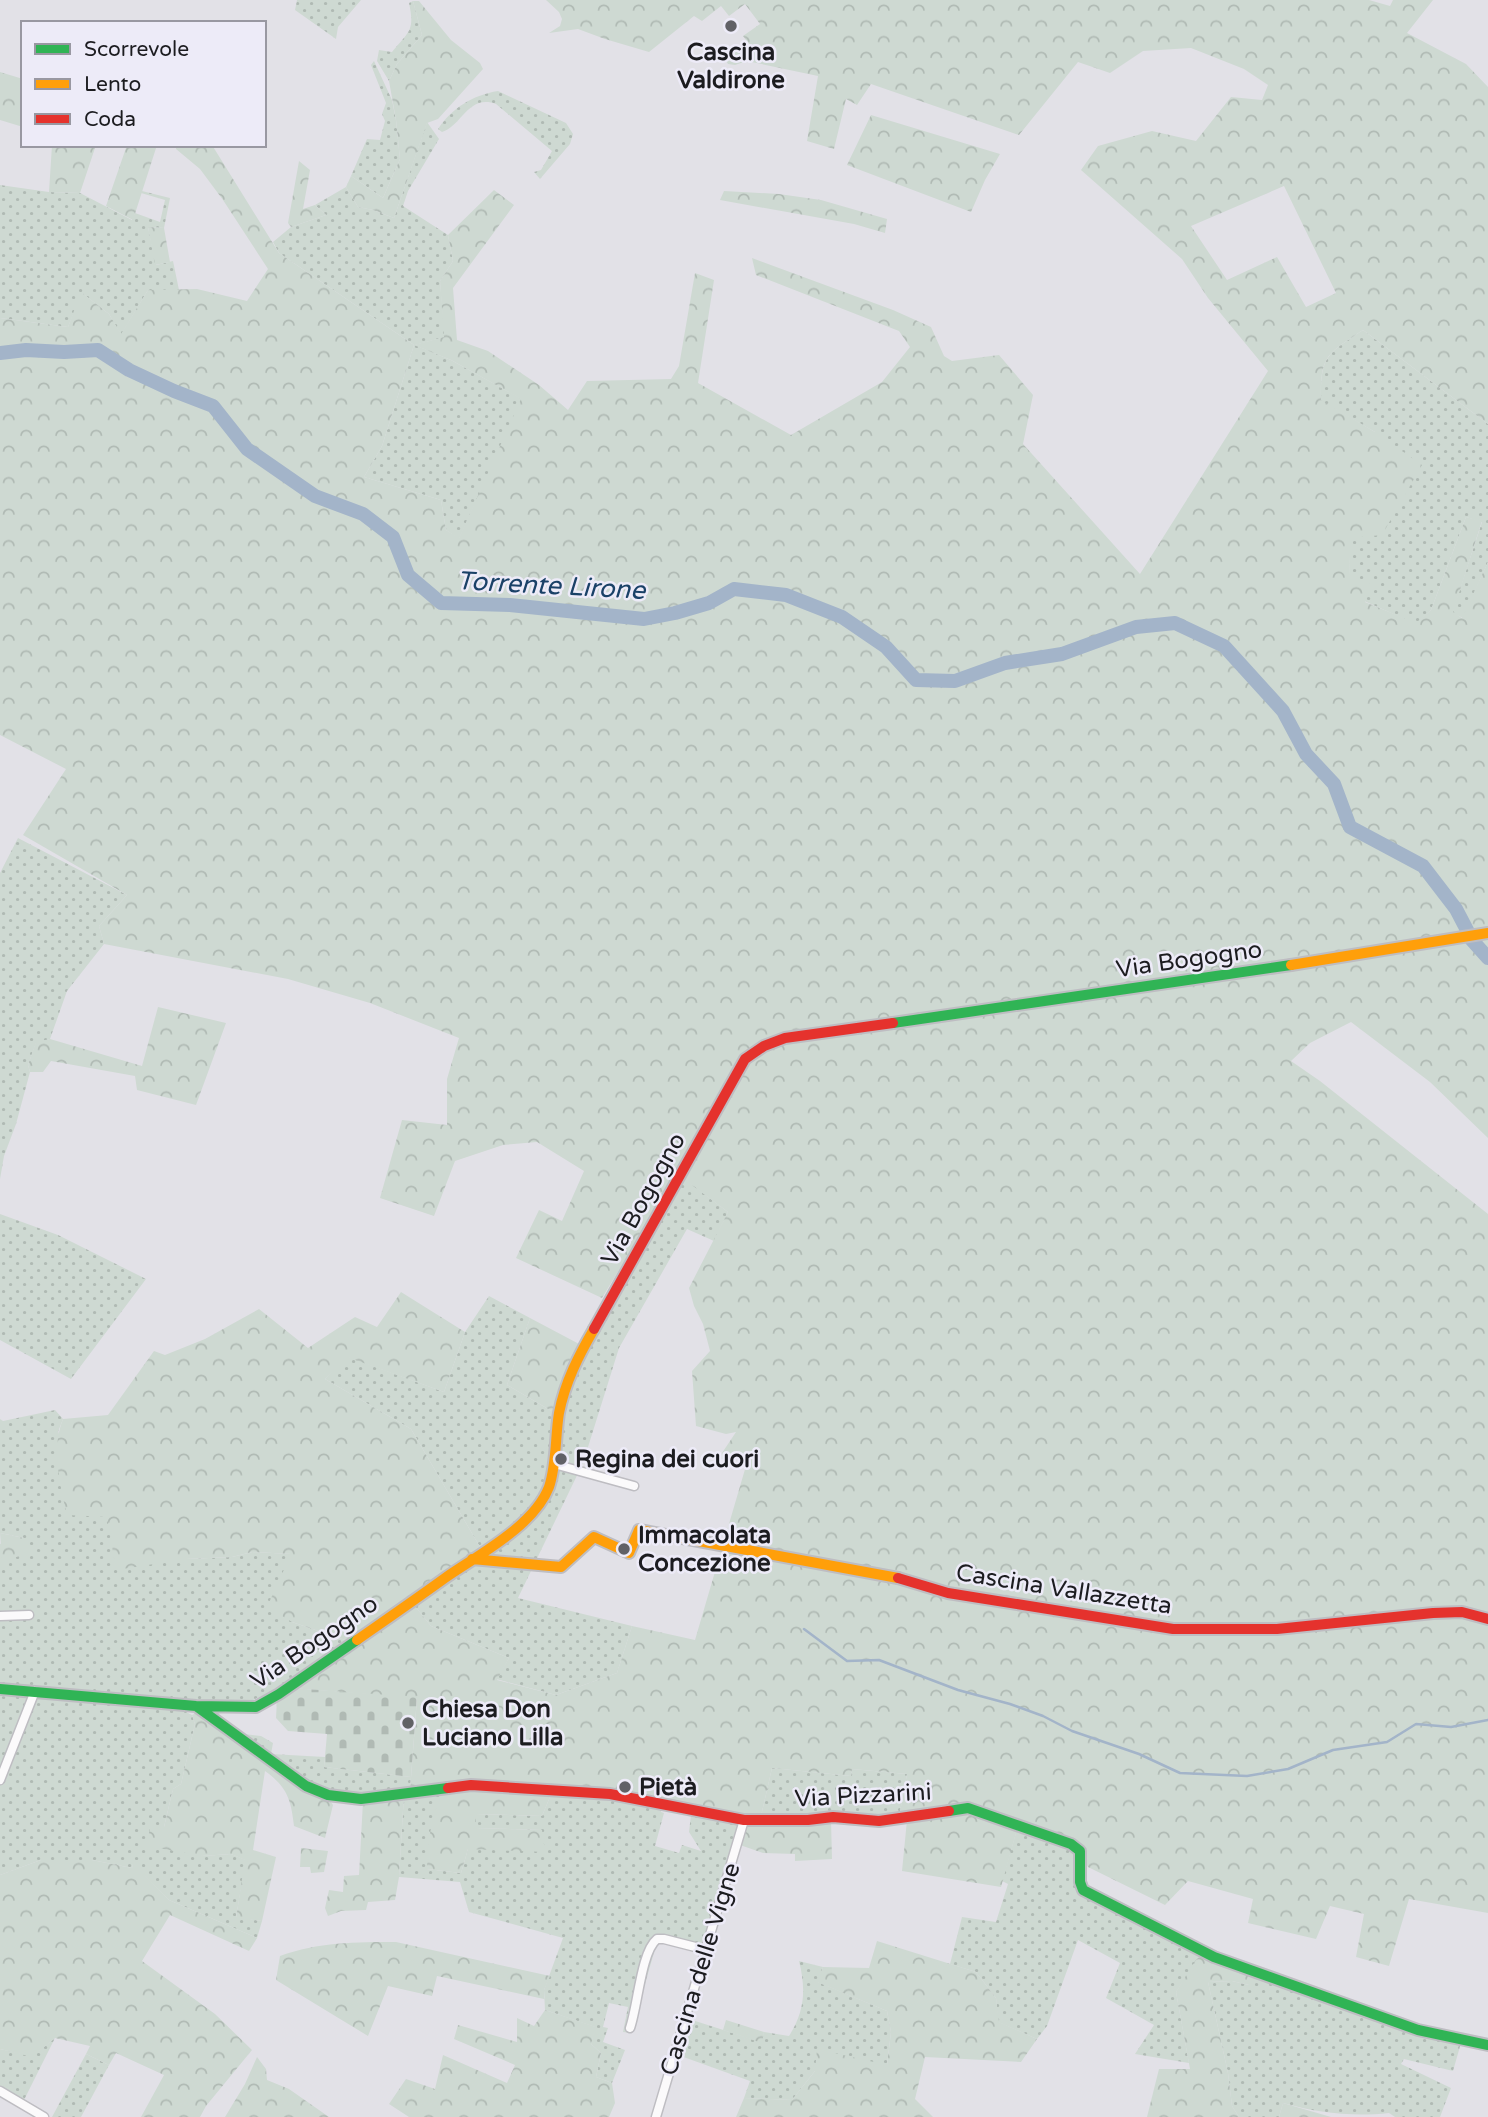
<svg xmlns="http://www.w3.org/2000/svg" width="1488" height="2117" font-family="'Varela Round',sans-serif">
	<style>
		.grass { fill: url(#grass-dots) }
		.forest { fill: url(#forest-crowns); fill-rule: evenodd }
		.cemetery { fill: url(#cemetery-stones) }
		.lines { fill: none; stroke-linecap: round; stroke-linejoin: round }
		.stream { stroke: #a3b4c9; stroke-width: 2.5 }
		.river { stroke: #a3b4c9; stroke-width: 14 }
		.street-casing { stroke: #bebdc2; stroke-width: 11 }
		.fast-casing { stroke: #bebdc2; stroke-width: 14 }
		.slow-casing { stroke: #bebdc2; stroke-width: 14 }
		.jam-casing { stroke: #bebdc2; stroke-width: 14 }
		.street { stroke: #fbfafb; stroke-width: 8 }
		.fast { stroke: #30b455; stroke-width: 10 }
		.slow { stroke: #ff9f0a; stroke-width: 10 }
		.jam { stroke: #e5322d; stroke-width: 10 }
		.poi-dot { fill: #616166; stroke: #edebf8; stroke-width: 2.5 }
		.labels { text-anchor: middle; stroke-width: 5; stroke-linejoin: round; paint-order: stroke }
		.poi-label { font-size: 24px; font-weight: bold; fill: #1c1c20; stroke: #edebf8; text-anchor: start }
		.street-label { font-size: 24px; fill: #1c1c20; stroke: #edebf8 }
		.water-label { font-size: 26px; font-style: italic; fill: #1a4167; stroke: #edebf8 }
	</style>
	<defs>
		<pattern id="grass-dots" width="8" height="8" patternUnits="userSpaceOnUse" patternTransform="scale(1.75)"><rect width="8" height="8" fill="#ced9d2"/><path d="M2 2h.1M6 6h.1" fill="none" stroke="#b0bab4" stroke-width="1.8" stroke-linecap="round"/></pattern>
		<pattern id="forest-crowns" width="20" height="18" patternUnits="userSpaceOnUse" patternTransform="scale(1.75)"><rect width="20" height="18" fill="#ced9d2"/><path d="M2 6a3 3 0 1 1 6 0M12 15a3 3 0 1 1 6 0" fill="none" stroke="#b0bab4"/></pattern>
		<pattern id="cemetery-stones" width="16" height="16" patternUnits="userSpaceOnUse" patternTransform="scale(1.75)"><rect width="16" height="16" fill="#ced9d2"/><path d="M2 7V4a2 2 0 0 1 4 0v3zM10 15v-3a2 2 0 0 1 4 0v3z" fill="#b0bab4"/></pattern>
	</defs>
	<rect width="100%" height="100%" fill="#e2e1e7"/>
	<!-- grass -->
	<path class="grass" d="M297,0H361L338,27L336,39L295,10Z
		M413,1L422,35L397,64L389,81L377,61L379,50L392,52C409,31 415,31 409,3Z
		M374,61L392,100L396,120L400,159L383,198L351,176L367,139L380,140L385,121L382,114L386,103L371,65Z
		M498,91L566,123L573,134L570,144L540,179L534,172L541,170L552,151L496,104C468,94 462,126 442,132L438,129C452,108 473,95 498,91Z
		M427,122L439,139L408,191L403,206L448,235L453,261L440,281L445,337L415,345L451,360L522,399L459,539L446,530L441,500L364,477L382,446L414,345L279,253L273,242L291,227L326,215L315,205L346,187L358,207L373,210L394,218Z
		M0,185L49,192L80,193L132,220L135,213L160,222L165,200L141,193L142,191L170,198L164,228L148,227L156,265L173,261L179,290H148L121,335L109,314L82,293L68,327L0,318Z
		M1363,330L1488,424V562L1463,618L1452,613L1482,522L1466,517L1431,610L1416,624L1364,601L1349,575L1350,538L1375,432L1321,401C1320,355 1327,354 1363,330Z
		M18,838L127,895L99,926L104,944L67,991L50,1039L36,1043L28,1065L30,1072L16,1124L4,1156L0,1179V873Z
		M682,1177L728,1212L714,1241L687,1229L619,1348L583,1463L518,1598L632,1626L617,1673L556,1695L496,1679L509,1658L431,1626L414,1605L495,1548L554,1481L570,1391L585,1356Z
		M0,1214L58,1235L146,1279L71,1379L0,1340Z
		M489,1296L530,1318L507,1385L555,1413C547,1485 547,1508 480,1547L411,1429L325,1379L346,1356L444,1392L465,1332Z
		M55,1410L63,1419L58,1432L107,1517L186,1559L232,1557L252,1552L292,1554V1622L345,1640C311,1664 278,1694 238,1705L0,1684V1544L24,1538L0,1533V1419L3,1421Z
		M0,1696L97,1701L184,1711L192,1715L195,1724L181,1784L173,1789L164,1827L202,1856L231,1854L246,1860L236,1917L262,1921L257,1938L169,1900L133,1864L132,1868L92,1860H41L0,1875Z
		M237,1733L261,1736L273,1743L271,1754L325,1757L324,1767L411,1777L410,1791C384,1793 355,1799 329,1792C299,1785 262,1752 237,1733Z
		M772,1768L851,1776L852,1769L907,1774L899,1817L880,1819L852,1813L761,1816Z
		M448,1791L427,1869L461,1873L468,1849L542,1830L475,1828L476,1814L542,1816L552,1792L609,1798L662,1808L661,1812L664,1813L655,1846L679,1853L682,1845L701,1851L689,1832L691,1815L740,1824L705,1947L657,1942L631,2033L623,2032L628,2007L609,2003L603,2027L608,2028L603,2042L625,2050L612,2083L596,2077L601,2053L591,2044L595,2027L545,2010L544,1990L563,1938L469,1912L460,1882L399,1877L404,1794Z
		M1018,1826L1071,1847L1077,1853V1882L1201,1955L1176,1992L1189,2063L1135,2054L1154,2025L1106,1998L1120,1963L1078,1940L1047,2026L1037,2039L998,2022L996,1998L976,1972L950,1964L962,1917L996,1922L1008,1884L1002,1881Z
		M799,1961L823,1967L818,1982L887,2011L891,2032L887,2065L815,2071L792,2100L744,2098L750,2081L678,2055L689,2019L761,2042L764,2032L789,2036C805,2011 806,1989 799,1961Z
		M1249,1974L1461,2043L1453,2071L1404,2059L1401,2064L1451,2088L1440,2117H1395L1389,2113C1353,2117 1318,2113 1283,2103L1279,2117H1239L1232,2106L1228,2073L1208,1982L1232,1981L1249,1985Z
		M55,2038L23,2102L0,2087V2049L32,2056Z
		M86,2054L109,2065L81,2117H52Z"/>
	<!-- forest -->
	<path class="forest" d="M546,0H1369L1390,6L1393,0H1433L1407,33L1466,64L1488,87V424L1363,330C1327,354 1320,355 1321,400L1375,432L1422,465L1382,535L1351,538L1349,575L1372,584L1365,602L1416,623L1431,610L1466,517L1482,521L1453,612L1462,618L1488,562V1138L1430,1082L1351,1022L1310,1043L1291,1061L1320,1081L1488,1214V1913L1409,1899L1389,1966L1356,1957L1364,1914L1330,1906L1316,1939L1248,1923L1253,1899L1188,1881L1165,1905L1088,1867L1083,1859L1081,1850L968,1807L899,1817L907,1774L852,1769L851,1776L772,1768L761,1816L745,1818L611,1792L471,1784L410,1791L417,1698L291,1688L414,1605L431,1626L509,1658L497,1680L556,1695L617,1673L632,1626L695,1640L748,1459H718L736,1432L726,1434L696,1426L692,1371L710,1351L703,1324L694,1306L689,1288L728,1212L677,1174L602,1298L516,1258L539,1210L562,1221L584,1171L537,1142L503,1145L455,1161L434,1216L380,1198L402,1120L447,1125V1079L459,1038L370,1003L288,979L104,944L99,926L127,895L23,835L66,769L0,735V318L68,327L81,292L109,314L121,334L148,290L197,289L247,301L268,269L223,200L200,169L176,149V145H212L279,253L414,345L444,337L440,281L453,261L448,235L494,190L514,205L453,288L457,340L488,351L539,385L568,410L587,381L671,379L679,366L695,273L714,280L698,383L791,435L882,382L910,347L899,331L756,275L752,258L893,310L931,327L944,356L952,361L999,355L1033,395L1023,444L1140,574L1268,371L1208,298L1182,259L1081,170L1098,146L1152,131L1196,141L1231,97L1262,100L1268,85L1244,69L1191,48L1143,51L1110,73L1078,62L1019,135L871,84L857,105L846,99L834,149L807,141L818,76L747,61L735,65L728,64L723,56L726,49L735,48L739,52L749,44L743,36L760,24L745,4L729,16L721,6L702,21L694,16L649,52L605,39L578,29L549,33L560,26L562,19L559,12ZM1284,186L1336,293L1306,307L1277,257L1227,280L1191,226ZM414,345L451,360L521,399L459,538L446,530L441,500L364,477L382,446Z
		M413,1H419L451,40L480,63L483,69L438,119L427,123L394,218L373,210L358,207L346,187L351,176L383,198L400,159L396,120L389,81L397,64L422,35Z
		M0,72L23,79V127L0,120Z
		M871,115L1000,154L985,180L971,212L847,165Z
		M52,145H96L80,193L49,192Z
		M127,145H157L133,220L106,206Z
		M299,161L310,170L303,209L315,205L326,215L291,227L288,223Z
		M724,191L779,194L821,200L887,219L885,233L854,224L720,200Z
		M148,227L164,228L170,262L155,265Z
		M158,1007L226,1023L196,1105L137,1090L135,1076L51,1061L43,1072H30L28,1065L36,1042L50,1039L142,1066Z
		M401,1292L465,1332L444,1392L347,1357L325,1379L411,1429L480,1547L412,1601L345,1640L292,1622L267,1607L291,1554L252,1552L232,1557L186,1559L116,1570L107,1517L67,1515C60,1485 51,1448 63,1419L108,1415L154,1351L165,1355L205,1339L259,1309L308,1348L355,1317L377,1327Z
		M530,1318L581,1345L561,1380L555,1413L507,1385Z
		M0,1533L24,1538L28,1553L2,1562Z
		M196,1713L327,1797L333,1805L325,1838L294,1826C291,1799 287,1787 265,1771L253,1850L276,1857L262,1921L236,1918L245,1860L231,1854L202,1856L147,1846L150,1827H164L173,1789L181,1784L195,1724L192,1715Z
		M463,1787L552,1792L542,1816L476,1814V1828L542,1830L545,1852L468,1849L461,1873L427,1869C428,1850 430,1804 447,1792C451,1789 458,1788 463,1787Z
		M404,1794L399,1877L395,1900L368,1902L366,1910L341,1911L328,1916L325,1908L329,1890L343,1892L344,1876L359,1875L363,1801Z
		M969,1809L1018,1826L1001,1887L902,1871L907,1820Z
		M831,1820L832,1859L795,1861V1854L763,1853L740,1845L747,1824Z
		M301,1848L328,1851L324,1872L311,1873L310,1867H300Z
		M41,1860H92L132,1868L133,1863L169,1900L257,1938L249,1951L170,1915L142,1961L215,2014L252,2050L206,2106L200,2117H141L164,2075L116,2053L109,2065L86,2054L90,2046L55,2038L32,2057L0,2049V1875Z
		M877,1941L976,1972L996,1998L999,2022L1037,2039L1021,2062L925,2057L915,2099L933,2117H736L744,2098L792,2100L815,2071L817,2049L887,2065L891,2032L887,2011L817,1982L823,1967L869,1968Z
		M396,1942L550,1976L544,1990V1999L437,1976L432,1996L388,1986L368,2036L276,1980L280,1956C318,1942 356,1942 396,1942Z
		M1201,1955L1249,1974L1254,1982L1249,1985L1232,1981L1208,1982L1228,2073L1232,2106L1239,2117H1147L1159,2069H1190L1176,1992L1195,1961Z
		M545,2010L596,2027L591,2044L601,2053L596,2077L612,2083L615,2103L609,2117H409L389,2104L406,2079L435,2089L443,2055L507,2083L515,2065L454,2039L458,2025L517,2042V2018L534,2026Z
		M726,2020L764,2032L762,2043L723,2030Z
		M257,2057L266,2069L267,2080L289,2089L329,2117H225L245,2084Z
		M1283,2103L1331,2117H1279Z"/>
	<!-- cemetery -->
	<path class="cemetery" d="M291,1688L417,1697L411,1777L324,1767L327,1734L288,1731L276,1718L277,1700Z"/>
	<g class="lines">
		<!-- stream -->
		<path class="stream" d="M804,1629L847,1661L879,1660L958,1690L1010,1704L1043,1716L1072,1731L1139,1754L1180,1773L1247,1776L1288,1769L1333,1750L1387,1742L1416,1724L1451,1727L1488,1720"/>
		<!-- river -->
		<path class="river" d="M0,353L26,350L64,352L98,350L129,370L174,391L213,406L247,449L315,496L363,514L393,537L408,575L441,603L510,605L644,619L675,613L709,603L734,589L786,595L842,617L886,647L916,680L955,681L1005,663L1062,654L1136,627L1175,623L1224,646L1283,711L1306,754L1334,784L1350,827L1423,866L1456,909L1468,932
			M1471,939L1488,958"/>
		<defs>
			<path id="street" d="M554,1464L634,1486
				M0,1616L29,1615
				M0,1780L35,1691
				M630,2028C638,2005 641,1952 657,1939H664L707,1950
				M0,2091L44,2117
				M656,2117L744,1820"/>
			<path id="fast" d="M893,1023L1291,965
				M0,1689L196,1706L256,1707L279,1694L357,1640
				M196,1706L306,1786L328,1795L361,1799L448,1788
				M949,1811L968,1808L1071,1844L1080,1851V1882L1083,1890L1214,1957L1418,2030L1488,2045"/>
			<path id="slow" d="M1291,965L1488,933
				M472,1559L561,1567L594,1537L629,1553L639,1530L898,1578
				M357,1640C387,1619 416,1599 445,1578C478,1555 534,1526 549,1487C557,1463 555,1437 559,1413C565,1382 579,1355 594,1329"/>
			<path id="jam" d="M594,1329L745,1059L764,1046L785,1038L893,1023
				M898,1578L948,1593L1173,1629H1277L1433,1613L1462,1612L1488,1619
				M448,1788L471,1785L610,1794L744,1820H808L833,1817L879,1821L949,1811"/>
		</defs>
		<!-- street casing -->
		<use href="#street" class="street-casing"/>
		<!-- fast casing -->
		<use href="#fast" class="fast-casing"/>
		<!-- slow casing -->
		<use href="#slow" class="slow-casing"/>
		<!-- jam casing -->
		<use href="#jam" class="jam-casing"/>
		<!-- street -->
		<use href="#street" class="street"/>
		<!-- fast -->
		<use href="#fast" class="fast"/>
		<!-- slow -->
		<use href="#slow" class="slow"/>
		<!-- jam -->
		<use href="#jam" class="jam"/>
	</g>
	<!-- markers -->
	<g class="poi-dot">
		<circle cx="731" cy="26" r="7"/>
		<circle cx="561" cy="1459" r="7"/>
		<circle cx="624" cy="1549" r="7"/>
		<circle cx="408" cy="1723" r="7"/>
		<circle cx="625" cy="1787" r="7"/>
	</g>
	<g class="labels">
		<!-- poi labels -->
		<g class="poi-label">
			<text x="731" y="60" text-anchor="middle">Cascina<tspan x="731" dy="28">Valdirone</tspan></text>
			<text x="575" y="1467">Regina dei cuori</text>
			<text x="638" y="1543">Immacolata<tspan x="638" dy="28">Concezione</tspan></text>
			<text x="422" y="1717">Chiesa Don<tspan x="422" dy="28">Luciano Lilla</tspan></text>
			<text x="639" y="1795">Pietà</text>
		</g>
		<!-- street labels -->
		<g class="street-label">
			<text transform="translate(1189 959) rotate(-8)" y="8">Via Bogogno</text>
			<text transform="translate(643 1199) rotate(-61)" y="8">Via Bogogno</text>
			<text transform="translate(1064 1589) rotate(9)" y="8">Cascina Vallazzetta</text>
			<text transform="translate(314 1642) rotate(-34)" y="8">Via Bogogno</text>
			<text transform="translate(863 1795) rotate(-3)" y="8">Via Pizzarini</text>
			<text transform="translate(700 1969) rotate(-73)" y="8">Cascina delle Vigne</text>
		</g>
		<!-- water labels -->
		<g class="water-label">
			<text transform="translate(551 585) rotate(3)" y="9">Torrente Lirone</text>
		</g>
	</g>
	<!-- legend -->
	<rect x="21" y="21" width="245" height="126" fill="#edebf8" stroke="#9998a2" stroke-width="2"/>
	<rect x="35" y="44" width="35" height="10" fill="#30b455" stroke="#9998a2" stroke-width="2"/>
	<text x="84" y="56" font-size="21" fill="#1c1c20">Scorrevole</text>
	<rect x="35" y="79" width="35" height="10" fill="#ff9f0a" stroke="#9998a2" stroke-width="2"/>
	<text x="84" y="91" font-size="21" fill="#1c1c20">Lento</text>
	<rect x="35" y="114" width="35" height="10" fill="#e5322d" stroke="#9998a2" stroke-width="2"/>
	<text x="84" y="126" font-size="21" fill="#1c1c20">Coda</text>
</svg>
